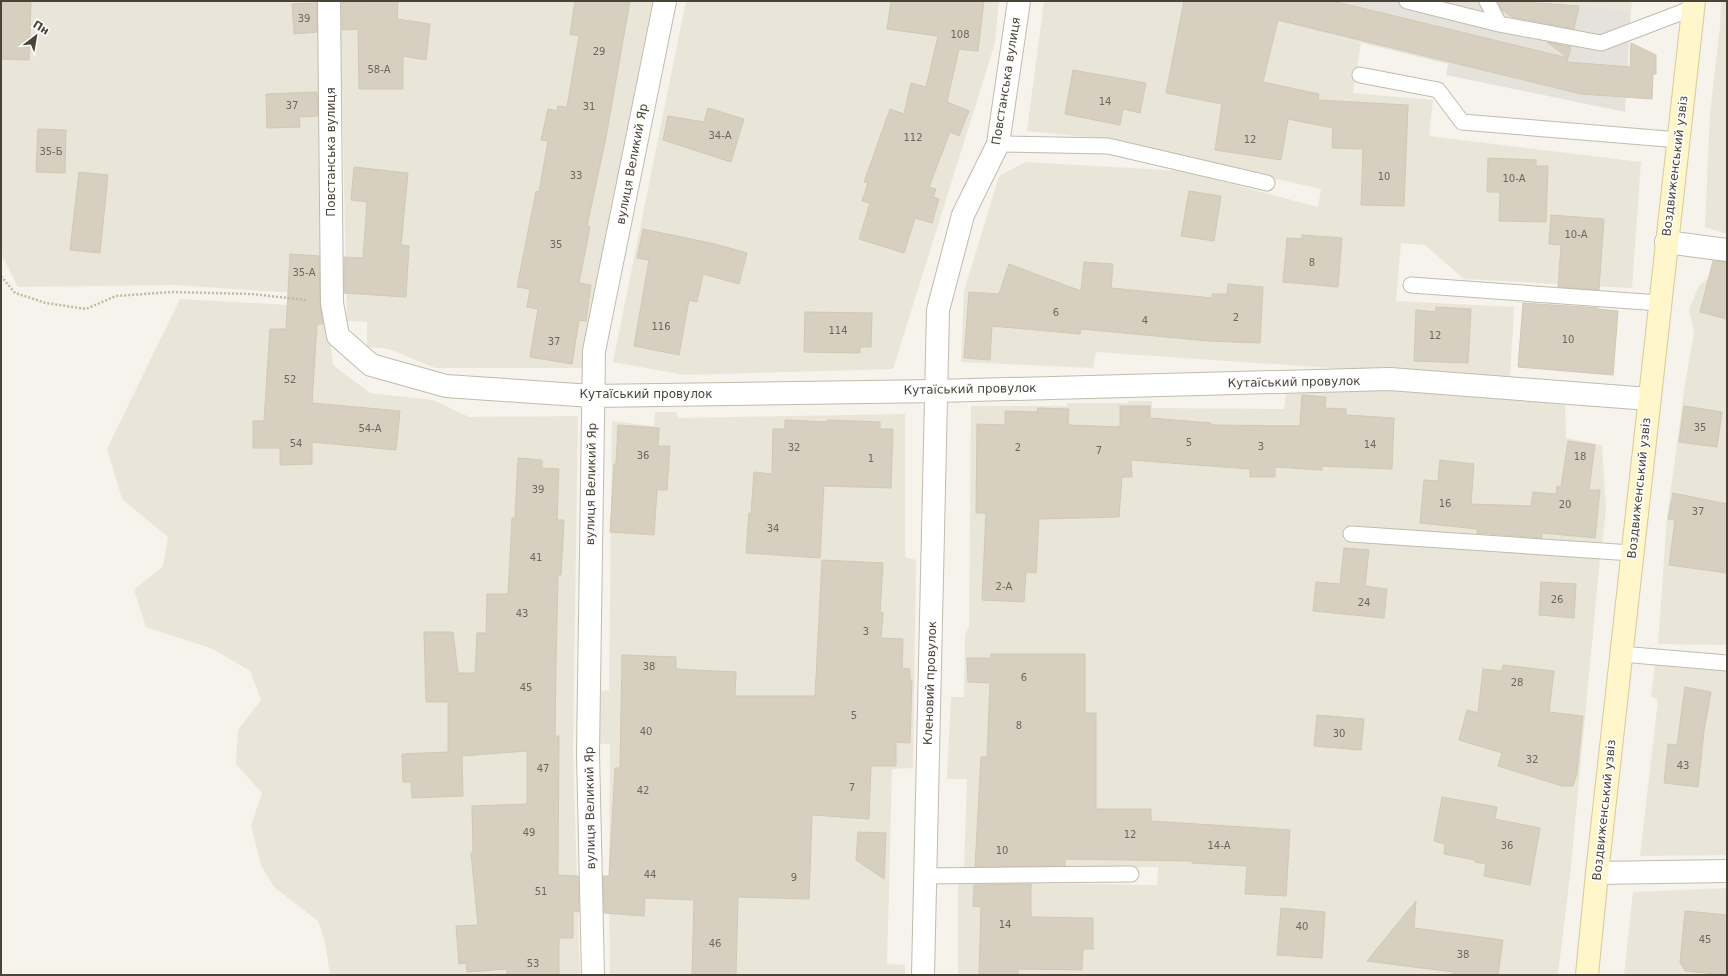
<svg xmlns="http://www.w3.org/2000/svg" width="1728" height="976" font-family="'DejaVu Sans',sans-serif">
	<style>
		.residential { fill: #e9e5d9 }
		.industrial { fill: #e5e2dc }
		.building { fill: #d7d0c0; stroke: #d2c8b3 }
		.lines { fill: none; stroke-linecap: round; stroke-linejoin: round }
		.lane-casing { stroke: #c1bcad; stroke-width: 17 }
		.street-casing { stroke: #c1bcad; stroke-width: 24 }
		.secondary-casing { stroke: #d6ca9a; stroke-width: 24 }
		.path { stroke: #c3b99e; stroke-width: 2.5; stroke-dasharray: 2 2; stroke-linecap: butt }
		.lane { stroke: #fff; stroke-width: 15 }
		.street { stroke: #fff; stroke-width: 22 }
		.secondary { stroke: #fff6cb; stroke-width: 22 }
		.labels { text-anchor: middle; stroke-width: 3; stroke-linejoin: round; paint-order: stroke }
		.number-label { font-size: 10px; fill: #6d675a }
		.street-label { font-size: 12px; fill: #4a4438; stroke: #fff }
	</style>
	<rect width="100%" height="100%" fill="#f5f3eb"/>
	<!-- residential -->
	<path class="residential" d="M1,1H321L322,295L175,285L18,287L1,253Z
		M335,1H653L582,368H435L389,349L367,347V322L347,321L342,88Z
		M686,1H999L995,43L893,369L684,375L613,362Z
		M1044,1H1192L1361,43L1353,93L1433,100L1429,136L1641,162L1632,288L1464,279L1425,245L1401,243L1396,301L1514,307L1510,380L1096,352L1093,368L961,362L964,291L999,176L1025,162L1182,171L1318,207L1321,189L1106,139L1027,131Z
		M1538,1H1632L1631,11L1540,2Z
		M1721,1H1727V234L1705,227L1710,113L1720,27Z
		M1727,270V645L1658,644L1667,518L1685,384L1694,332L1689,309L1699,286L1713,274Z
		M180,299L326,307L333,365L370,393L433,400L469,417L578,416L573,750L580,975H330L325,942L318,921L274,887L261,865L251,826L262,793L236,764L238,730L261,700L250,671L213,649L146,627L134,590L163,566L168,537L122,499L107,449Z
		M1409,389L1565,400L1566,438L1602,445L1606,510L1602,545L1345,527L1343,539L1600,558L1571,866L1558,975H958V882L1157,885L1158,867L964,869L967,779H947L951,697H964L965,635L969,627L971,406H1067V403H1128V401H1152V408L1284,409L1286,394Z
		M655,412H676L678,418L905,414V557L916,560L913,768L892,769L887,964L905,965V975H610L609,894L610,744H599L600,691L609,690L612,421L654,426Z
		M1655,665L1727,670V855L1640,856L1658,700L1651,696Z
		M1727,888V975H1624L1633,892Z"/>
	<!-- industrial -->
	<path class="industrial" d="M1192,1H1538L1631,11L1625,112L1446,75L1448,64Z"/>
	<!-- building -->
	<path class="building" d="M1,1H31L29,60L1,59Z
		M398,1L397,19L430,24L426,60L403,56V89H359L358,29L342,30V2Z
		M575,1H630L606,137L587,226L590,227L579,283L591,285L586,321L579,320L572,364L530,357L538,309L527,307L530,289L517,287L536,191L539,192L548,141L541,140L548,109L557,111L558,106L567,107L579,36L570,34Z
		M891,1H984L978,51L959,49L947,102L969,111L959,136L950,132L929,187L936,189L933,197L939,199L932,223L915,218L904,253L859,239L870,203L862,201L868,183L864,182L890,109L904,114L911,83L926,87L938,36L887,29Z
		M1184,1H1333L1568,58L1567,62L1630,67L1631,43L1656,55V74H1653L1652,99L1581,94L1278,20L1263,82L1319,94L1318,100L1408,105L1404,206L1361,205L1363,149L1332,148L1333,128L1288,119L1281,160L1215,150L1222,104L1166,93Z
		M1497,1H1506L1579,6L1574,29L1512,17L1502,10Z
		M317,3V32L294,34L292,4Z
		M1547,42L1571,47L1568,58Z
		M1073,70L1146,83L1140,113L1123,109L1120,125L1065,114Z
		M317,92L318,116L299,117L300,127L267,128L266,94Z
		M708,108L744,119L731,162L663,140L668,116L704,122Z
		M38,129L66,130L65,173L36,172Z
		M1488,158L1536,160V166H1548L1546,222L1499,221L1500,192H1487Z
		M354,167L408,173L401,245L409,246L406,297L344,293V257L363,258L367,202L351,200Z
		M79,172L108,175L100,253L70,250Z
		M1189,191L1221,196L1214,241L1181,236Z
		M1551,215L1604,219L1599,290L1558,287L1561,245L1549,244Z
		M643,229L715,244L747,253L739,284L703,274L697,302L689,300L679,355L634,346L649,260L637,258Z
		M1302,235L1342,238L1338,287L1283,282L1287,238L1302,239Z
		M290,254L319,256L320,303L323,324H317L312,403L400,411L396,450L312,442V464L280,465V448H253V421H264L270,329H286Z
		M1713,261L1727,262V319L1700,312Z
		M1084,262L1113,264L1111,288L1212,298V294H1227L1228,284L1263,287L1260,343L1209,341L1081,329L1080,334L992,326L990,360L964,358L969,292L999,294L1009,264L1081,291Z
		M1523,303L1598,308V309L1618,311L1613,375L1518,367Z
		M1436,307L1471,309L1468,363L1414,361L1416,310L1436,312Z
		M805,312L872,313L871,347H860V353L804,352Z
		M1302,395L1326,397L1325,408L1346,409V415L1394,418L1392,469L1322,466V470L1275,467V477H1250V469L1131,460L1132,477H1122L1119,517L1039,519L1036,573L1026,572L1024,602L982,600L986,513H976L977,424L1005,425V411L1037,412L1038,408L1069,409L1068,425L1120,427V406H1150V418L1211,423V425L1300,426Z
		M1684,406L1722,412L1717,447L1679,442Z
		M785,420L827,422V420L880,422V429H893L891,488L824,486L820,558L746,553L749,513L751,514L754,472L772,474L773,429H785Z
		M618,425L659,428L658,446H670L667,490H657L654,535L610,532L614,464H616Z
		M1568,441L1595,445L1589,490H1600L1595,538L1542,533V538L1477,533V529L1420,523L1424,480L1438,481L1440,460L1474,464L1471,504L1531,506L1533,492L1556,494L1557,486L1561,487Z
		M518,458L542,460V468L559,469L557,520H564L561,575H558L556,664L555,736H559L558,875L578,876L579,912L573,911V938H559V975H507V969L467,972L466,963L459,964L456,926L478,925L471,853H473L472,806L527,804V751L462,756L463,796L412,798L411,782H403L402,754L448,752V702H426L424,632H453L458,673H475L477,633H486L487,594H508L512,518H515Z
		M1673,493L1727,504V573L1669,565L1675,520L1668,519Z
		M1344,548L1369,550L1365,586L1387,589L1384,618L1313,611L1316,582L1340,584Z
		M822,560L883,563L880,613H883L881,638L903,639L902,668L910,669V680H912L910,743L896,742V766H871L869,819L812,815L809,899L738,897L736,975H692L694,900L645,898L644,916L604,913L603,876H609L615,768H620L622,655L676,657V669L736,672L735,696H815Z
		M1541,582L1576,584L1574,618L1539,615Z
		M991,654H1085V713H1096V809H1151V821L1290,830L1286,896L1245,894L1247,866L1192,863V861L1065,859V866L975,867L981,757H987L990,683L968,682L967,658H991Z
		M1503,665L1554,671L1549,712L1583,716L1577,773L1573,786H1562L1498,766L1502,753L1459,740L1467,710L1478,713L1483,669L1502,671Z
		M1685,687L1711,692L1704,731L1698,787L1664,783L1668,744L1677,745Z
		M1317,715L1364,719L1361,750L1314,746Z
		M1442,797L1497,807L1495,819L1540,828L1530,885L1484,876L1486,864L1475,862V860L1444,854L1445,844L1434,841Z
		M858,832L886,833L884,879L856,860Z
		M1031,884V917L1093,918V949H1083L1082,970L1018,969V975H979L981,907L973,906L974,885Z
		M1416,901L1414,928L1503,940L1498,975H1453V972L1367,961Z
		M1281,908L1325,912L1322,958L1277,955Z
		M1685,911L1727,915V975L1685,971L1680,962Z"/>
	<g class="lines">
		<defs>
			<path id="lane" d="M1407,1L1499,24L1601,43L1693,8
				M1487,1L1499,24
				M1360,75L1438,90L1462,122L1679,140
				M998,144L1108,146L1267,183
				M1411,285L1660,303
				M1351,534L1632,553
				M1621,654L1727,663
				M925,876L1131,874"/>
			<path id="street" d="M329,1L332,303L338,336L371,365L446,386L592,396L936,391L1390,379L1649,399
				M1666,242L1727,250
				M1597,873L1727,871
				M593,975L588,753L594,351L665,1
				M923,975L938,310L963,215L998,144L1019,1"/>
			<path id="secondary" d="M1587,975L1597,873L1694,1"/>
		</defs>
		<!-- lane casing -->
		<use href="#lane" class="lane-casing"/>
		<!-- street casing -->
		<use href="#street" class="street-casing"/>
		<!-- secondary casing -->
		<use href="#secondary" class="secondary-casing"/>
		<!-- path -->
		<path class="path" d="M1,276L15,293L46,303L86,309L116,296L172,292L252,294L306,300"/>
		<!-- lane -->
		<use href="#lane" class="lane"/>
		<!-- street -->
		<use href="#street" class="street"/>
		<!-- secondary -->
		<use href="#secondary" class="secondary"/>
	</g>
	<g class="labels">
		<!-- number labels -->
		<g class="number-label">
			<text x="304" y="22">39</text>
			<text x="960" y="38">108</text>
			<text x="599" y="55">29</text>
			<text x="379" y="73">58-А</text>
			<text x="1105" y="105">14</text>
			<text x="292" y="109">37</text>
			<text x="589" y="110">31</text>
			<text x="720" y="139">34-А</text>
			<text x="913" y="141">112</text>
			<text x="1250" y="143">12</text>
			<text x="51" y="155">35-Б</text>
			<text x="576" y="179">33</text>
			<text x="1384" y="180">10</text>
			<text x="1514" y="182">10-А</text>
			<text x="1576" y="238">10-А</text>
			<text x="556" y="248">35</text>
			<text x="1312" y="266">8</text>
			<text x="304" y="276">35-А</text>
			<text x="1056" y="316">6</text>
			<text x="1236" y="321">2</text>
			<text x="1145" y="324">4</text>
			<text x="661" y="330">116</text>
			<text x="838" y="334">114</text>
			<text x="1435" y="339">12</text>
			<text x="1568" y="343">10</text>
			<text x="554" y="345">37</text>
			<text x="290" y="383">52</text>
			<text x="1700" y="431">35</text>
			<text x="370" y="432">54-А</text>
			<text x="1189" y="446">5</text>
			<text x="296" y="447">54</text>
			<text x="1370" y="448">14</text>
			<text x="1261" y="450">3</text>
			<text x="794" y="451">32</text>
			<text x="1018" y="451">2</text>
			<text x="1099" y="454">7</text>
			<text x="643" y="459">36</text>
			<text x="1580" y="460">18</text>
			<text x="871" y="462">1</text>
			<text x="538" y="493">39</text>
			<text x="1445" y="507">16</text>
			<text x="1565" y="508">20</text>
			<text x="1698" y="515">37</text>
			<text x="773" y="532">34</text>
			<text x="536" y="561">41</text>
			<text x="1004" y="590">2-А</text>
			<text x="1557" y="603">26</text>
			<text x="1364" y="606">24</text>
			<text x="522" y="617">43</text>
			<text x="866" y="635">3</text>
			<text x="649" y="670">38</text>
			<text x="1024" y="681">6</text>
			<text x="1517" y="686">28</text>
			<text x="526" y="691">45</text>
			<text x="854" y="719">5</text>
			<text x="1019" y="729">8</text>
			<text x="646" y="735">40</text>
			<text x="1339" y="737">30</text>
			<text x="1532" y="763">32</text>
			<text x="1683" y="769">43</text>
			<text x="543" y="772">47</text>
			<text x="852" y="791">7</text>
			<text x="643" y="794">42</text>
			<text x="529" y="836">49</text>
			<text x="1130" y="838">12</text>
			<text x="1219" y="849">14-А</text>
			<text x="1507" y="849">36</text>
			<text x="1002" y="854">10</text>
			<text x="650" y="878">44</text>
			<text x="794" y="881">9</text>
			<text x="541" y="895">51</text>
			<text x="1005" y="928">14</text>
			<text x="1302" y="930">40</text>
			<text x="1705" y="943">45</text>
			<text x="715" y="947">46</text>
			<text x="1463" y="958">38</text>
			<text x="533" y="967">53</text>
		</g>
		<!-- street labels -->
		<g class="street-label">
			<text transform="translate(1006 81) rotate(-81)" y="4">Повстанська вулиця</text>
			<text transform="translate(331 152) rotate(-90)" y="4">Повстанська вулиця</text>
			<text transform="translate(632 164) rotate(-79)" y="4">вулиця Великий Яр</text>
			<text transform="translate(1675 166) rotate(-83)" y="4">Воздвиженський узвіз</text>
			<text transform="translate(1294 382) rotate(-1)" y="4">Кутаїський провулок</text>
			<text transform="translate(970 389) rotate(-1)" y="4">Кутаїський провулок</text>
			<text x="646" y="398">Кутаїський провулок</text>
			<text transform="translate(591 484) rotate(-89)" y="4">вулиця Великий Яр</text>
			<text transform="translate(1639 488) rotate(-84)" y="4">Воздвиженський узвіз</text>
			<text transform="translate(930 683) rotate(-88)" y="4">Кленовий провулок</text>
			<text transform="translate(590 808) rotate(-91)" y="4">вулиця Великий Яр</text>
			<text transform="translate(1604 810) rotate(-84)" y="4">Воздвиженський узвіз</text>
		</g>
	</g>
	<!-- border -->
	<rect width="1728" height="976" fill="none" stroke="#4a4438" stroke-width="4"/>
	<!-- north arrow -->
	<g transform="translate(36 36) rotate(31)" stroke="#ffffff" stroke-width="3" paint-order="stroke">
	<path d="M0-3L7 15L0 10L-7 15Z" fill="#4a4438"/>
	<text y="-6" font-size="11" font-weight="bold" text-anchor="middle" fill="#4a4438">Пн</text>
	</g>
</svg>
